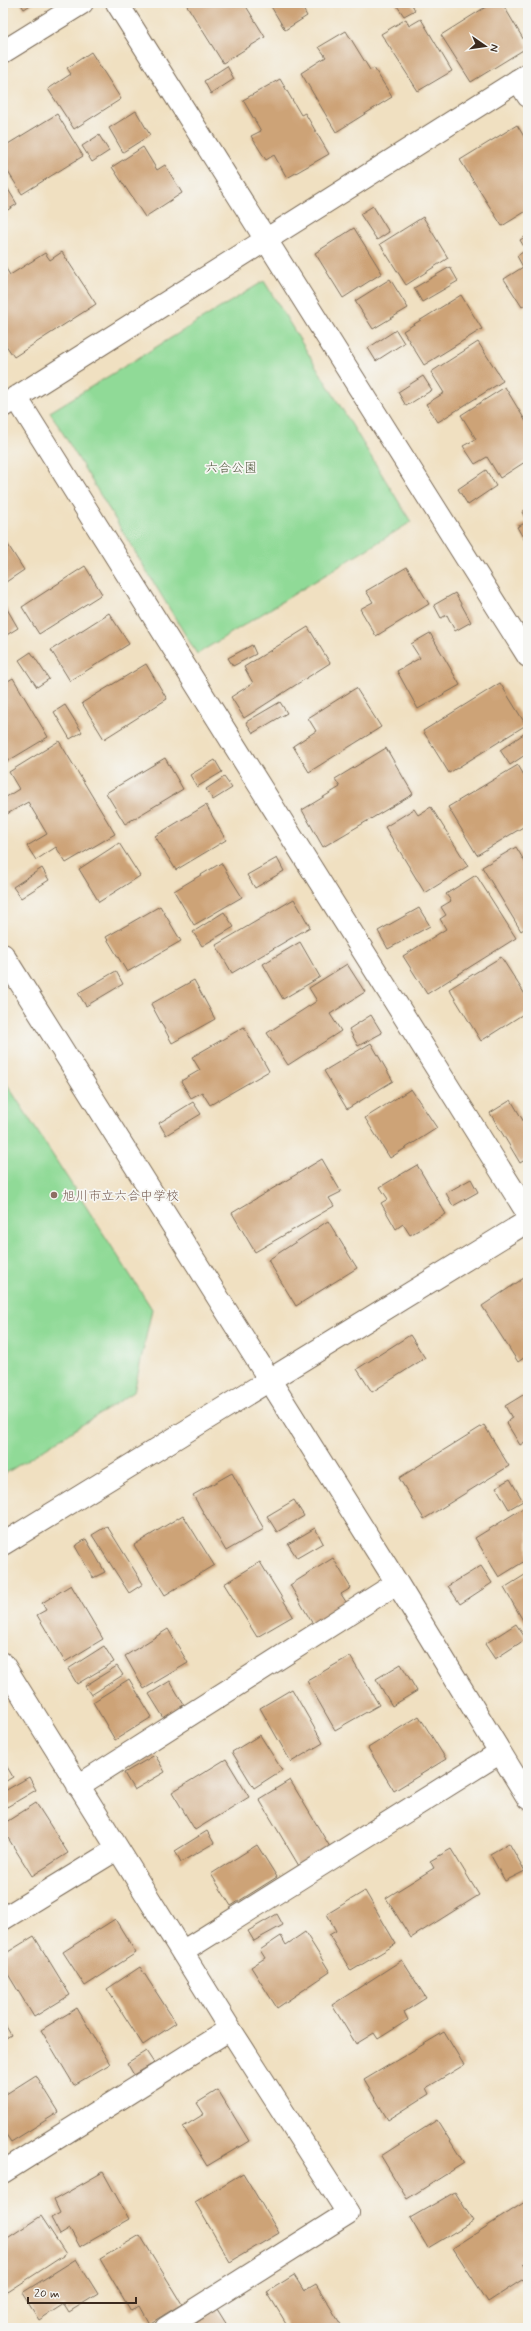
<svg xmlns="http://www.w3.org/2000/svg" width="531" height="2331" font-family="Mynerve,'Klee One',sans-serif">
	<style>
		.green { fill: #90da97; stroke: #66825a }
		.building { fill: #cda377 }
		.lines { fill: none; stroke-linecap: round; stroke-linejoin: round }
		.minor-casing { stroke: #7a6a57; stroke-width: 24 }
		.minor { stroke: #fff; stroke-width: 22 }
		.education-dot { fill: #8d6e63; stroke: #f6f6f2; stroke-width: 1.5 }
		.labels { text-anchor: middle; stroke-width: 3.5; stroke-linejoin: round; paint-order: stroke }
		.park-label { font-size: 13px; fill: #50563c; stroke: #f6f6f2 }
		.education-label { font-size: 13px; fill: #785e54; stroke: #f6f6f2; text-anchor: start }
	</style>
	<rect width="100%" height="100%" fill="#f6f6f2"/>
	<filter id="ink" filterUnits="userSpaceOnUse"><feTurbulence type="fractalNoise" baseFrequency=".025" numOctaves="2"/><feDisplacementMap in="SourceGraphic" scale="8" xChannelSelector="R" yChannelSelector="G"/><feConvolveMatrix kernelMatrix="1 2 1 2 8 2 1 2 1" color-interpolation-filters="sRGB"/></filter>
	<filter id="wash" filterUnits="userSpaceOnUse"><feTurbulence type="fractalNoise" baseFrequency=".012" numOctaves="4" result="noise"/><feDisplacementMap in="SourceGraphic" scale="16" xChannelSelector="R" yChannelSelector="G"/><feGaussianBlur stdDeviation="0.9" result="paint"/><feColorMatrix in="noise" values="0 0 0 0 0 0 0 0 0 0 0 0 0 0 0 0 0 1.4 0 .05"/><feComposite in="paint" operator="in"/></filter>
	<g filter="url(#wash)">
		<rect width="100%" height="100%" fill="#f0e0c1"/>
		<!-- green -->
		<path class="green" d="M264,281L411,522L197,654L50,412Z
			M3,1078L152,1309L134,1392L3,1475Z"/>
		<g id="blocks">
			<!-- building -->
			<path class="building" d="M20,3H34L24,9Z
				M244,3L265,37L223,63L186,4Z
				M269,3H314L303,9L307,16L285,30Z
				M395,3H411L415,10L404,16Z
				M492,3H502L528,47L471,82L441,35Z
				M406,19L409,26L421,19L452,71L418,91L381,34Z
				M346,31L370,70L374,68L392,97L336,132L301,73L326,57L319,47Z
				M91,52L121,99L74,129L48,89L71,74L67,68Z
				M227,66L234,79L211,94L204,81Z
				M280,79L301,115L305,113L329,154L287,178L274,155L266,160L251,136L261,131L243,100Z
				M136,111L150,135L123,152L109,128Z
				M57,114L83,156L22,194L3,164V147Z
				M517,125L528,143V210L502,226L460,160Z
				M99,135L109,151L92,162L82,146Z
				M143,147L157,170L165,165L182,193L145,217L112,167Z
				M3,181L17,204L3,213Z
				M373,206L389,232L377,240L360,214Z
				M423,217L448,258L406,285L380,244Z
				M354,228L382,273L343,298L315,253Z
				M528,235V303L522,307L504,279L523,267L517,256L526,250L520,240Z
				M62,252L96,304L14,357L3,341V268L5,267L10,275L45,253L50,260Z
				M450,267L458,281L422,302L414,288Z
				M390,279L408,308L373,329L355,301Z
				M461,295L482,329L424,365L403,331Z
				M396,330L404,343L376,361L368,348Z
				M478,342L503,381L438,422L426,404L444,393L431,372Z
				M423,376L432,390L406,406L398,392Z
				M505,387L528,425V460L500,478L487,457L475,464L463,446L476,439L461,415Z
				M486,470L496,486L468,505L458,489Z
				M528,508V540L525,541L517,527L527,522L522,512Z
				M3,537L24,570L3,584Z
				M85,566L102,594L39,634L22,607Z
				M407,567L429,604L376,636L360,609L373,602L366,591Z
				M455,593L471,622L455,631L447,615L441,618L434,605Z
				M3,602L18,628L5,636L3,633Z
				M109,613L129,644L70,681L51,650Z
				M308,627L330,663L244,718L231,697L253,683L244,667Z
				M430,633L460,685L418,709L397,671L420,658L411,644Z
				M252,645L256,654L233,666L228,658Z
				M31,652L49,679L37,687L19,660Z
				M146,664L167,699L104,739L82,703Z
				M13,678L48,737L3,764V684Z
				M500,683L526,725L449,773L423,731Z
				M356,688L381,727L309,772L293,746L316,731L308,718Z
				M280,702L287,713L253,733L246,722Z
				M65,705L82,732L70,739L54,712Z
				M528,731V753L510,765L500,750Z
				M59,741L115,834L66,863L56,847L36,860L27,846L47,834L28,802L7,814L3,808V799L19,789L9,772Z
				M386,748L413,794L323,847L302,810L340,787L335,779Z
				M165,758L183,789L125,824L106,793Z
				M215,760L222,772L197,787L190,775Z
				M518,765L528,782V824L477,855L448,807Z
				M224,777L232,788L213,800L206,789Z
				M206,805L226,840L176,870L155,836Z
				M431,807L468,866L425,893L385,827L414,809L418,815Z
				M119,843L140,876L99,902L79,869Z
				M516,847L528,867V926L521,931L482,867Z
				M277,858L284,871L255,888L247,875Z
				M221,863L242,897L194,925L174,891Z
				M42,868L49,880L21,898L13,887Z
				M476,875L516,938L427,994L403,956L446,929L440,919L446,915L441,907L451,901L446,894Z
				M294,899L310,927L232,973L216,945Z
				M160,906L181,941L127,972L106,937Z
				M419,908L430,926L388,949L378,931Z
				M224,912L234,927L202,946L193,932Z
				M300,942L320,977L283,999L263,964Z
				M501,957L528,999V1011L481,1041L449,989Z
				M347,964L365,992L330,1014L341,1031L288,1065L267,1033L317,1001L309,988Z
				M116,971L123,984L86,1006L78,993Z
				M194,980L215,1019L172,1043L151,1004Z
				M371,1015L382,1033L358,1046L349,1029Z
				M244,1027L269,1071L210,1105L202,1092L191,1098L181,1081L200,1070L192,1057Z
				M371,1043L393,1081L347,1109L324,1071Z
				M411,1089L437,1128L390,1158L365,1118Z
				M511,1100L528,1129V1158L520,1163L490,1113Z
				M193,1102L201,1114L166,1135L159,1123Z
				M322,1159L341,1192L329,1198L334,1206L255,1252L232,1213Z
				M417,1165L446,1214L410,1235L403,1224L396,1229L381,1203L388,1199L380,1187Z
				M471,1179L478,1192L453,1206L446,1193Z
				M328,1221L357,1268L296,1306L268,1260Z
				M524,1278L528,1284V1355L518,1362L482,1306Z
				M410,1335L425,1358L372,1392L357,1369Z
				M528,1392V1440L520,1445L506,1422L512,1418L505,1406Z
				M484,1425L509,1466L424,1519L399,1478Z
				M232,1473L264,1529L226,1551L193,1495Z
				M510,1479L523,1501L509,1509L496,1487Z
				M294,1500L304,1516L277,1532L267,1516Z
				M525,1507L528,1511V1559L499,1577L475,1538Z
				M183,1515L214,1565L165,1595L134,1545Z
				M107,1526L143,1584L129,1593L92,1535Z
				M315,1528L323,1543L297,1558L288,1544Z
				M86,1539L105,1572L93,1578L75,1546Z
				M333,1558L351,1588L341,1594L348,1605L314,1626L290,1585Z
				M260,1562L293,1616L257,1637L224,1584Z
				M481,1566L492,1583L460,1604L448,1586Z
				M528,1573V1629L504,1588Z
				M71,1585L103,1639L65,1662L37,1615L46,1610L42,1603Z
				M516,1624L526,1639L495,1659L485,1644Z
				M168,1629L188,1663L144,1689L125,1656Z
				M104,1646L114,1662L77,1684L68,1669Z
				M350,1656L379,1705L335,1730L307,1681Z
				M401,1664L417,1691L392,1706L376,1679Z
				M117,1666L123,1675L91,1695L85,1686Z
				M129,1679L152,1717L115,1740L93,1702Z
				M170,1681L184,1705L164,1718L149,1694Z
				M292,1689L323,1743L291,1762L260,1708Z
				M419,1716L446,1759L394,1791L368,1748Z
				M260,1735L282,1770L254,1788L232,1752Z
				M155,1755L165,1772L134,1790L124,1773Z
				M226,1759L249,1797L195,1830L172,1792Z
				M3,1760L13,1777L3,1783Z
				M29,1777L36,1790L7,1807L3,1801V1792Z
				M290,1780L330,1847L299,1866L259,1799Z
				M36,1803L68,1853L32,1876L3,1830V1824Z
				M207,1831L214,1843L181,1862L175,1851Z
				M509,1843L525,1871L505,1881L490,1854Z
				M257,1845L277,1877L231,1906L211,1874Z
				M451,1849L479,1895L411,1938L386,1898L434,1868L430,1861Z
				M365,1891L396,1944L351,1971L329,1935L336,1931L327,1914Z
				M277,1914L283,1925L254,1941L248,1931Z
				M115,1919L136,1953L85,1986L63,1952Z
				M305,1932L330,1972L277,2008L251,1967L265,1958L260,1950L281,1936L286,1945Z
				M34,1936L70,1995L34,2017L3,1966V1955Z
				M402,1960L426,1998L404,2012L408,2020L378,2039L374,2033L356,2044L332,2005Z
				M140,1967L176,2023L143,2045L107,1989Z
				M77,2008L110,2064L74,2085L41,2030Z
				M3,2021L11,2035L3,2040Z
				M444,2032L464,2065L426,2088L429,2094L388,2120L364,2080Z
				M146,2051L154,2063L134,2075L127,2063Z
				M36,2075L59,2112L11,2142L3,2130V2096Z
				M218,2090L249,2141L207,2166L183,2127L204,2114L197,2103Z
				M437,2120L464,2163L407,2199L381,2156Z
				M103,2172L129,2219L80,2247L70,2229L60,2235L51,2218L60,2213L54,2200Z
				M243,2173L279,2233L230,2262L195,2202Z
				M455,2192L473,2221L428,2248L410,2218Z
				M528,2200V2261L523,2264L528,2271V2276L488,2302L453,2248Z
				M41,2216L66,2254L8,2292L3,2285V2241Z
				M140,2235L182,2304L149,2324L139,2306L131,2311L100,2259Z
				M76,2259L98,2294L69,2312L64,2304L39,2320L22,2293Z
				M294,2275L304,2291L316,2284L343,2328H289L267,2292Z
				M217,2309L227,2325L222,2328H189Z"/>
		</g>
	</g>
	<g filter="url(#ink)">
		<use href="#blocks" fill-opacity="0" stroke="#7a6a57" stroke-width="1"/>
		<g class="lines">
			<defs>
				<path id="minor" d="M117,3L528,656
					M3,52L82,3
					M518,80L528,96
					M16,397L528,1214
					M3,406L528,74
					M3,955L397,1583L528,1798
					M3,1544L528,1221
					M3,1664L230,2029L348,2213L166,2328
					M78,1786L397,1583
					M3,1919L117,1849
					M182,1952L499,1753
					M3,2172L230,2029"/>
			</defs>
			<!-- minor casing -->
			<use href="#minor" class="minor-casing"/>
			<!-- minor -->
			<use href="#minor" class="minor"/>
		</g>
	</g>
	<!-- markers -->
	<circle class="education-dot" cx="54" cy="1195" r="4"/>
	<g class="labels">
		<!-- park labels -->
		<g class="park-label">
			<text x="231" y="472">六合公園</text>
		</g>
		<!-- education labels -->
		<g class="education-label">
			<text x="62" y="1200">旭川市立六合中学校</text>
		</g>
	</g>
	<!-- margin -->
	<rect width="531" height="2331" fill="none" stroke="#f6f6f2" stroke-width="16"/>
	<!-- north arrow -->
	<g transform="translate(485 46) rotate(103)" stroke="#f6f6f2" stroke-width="3" paint-order="stroke">
	<path d="M0-3L7 15L0 10L-7 15Z" fill="#3b2a1e"/>
	<text y="-6" font-size="11" font-weight="bold" text-anchor="middle" fill="#3b2a1e">N</text>
	</g>
	<!-- scale -->
	<path d="M28 2297v6h108v-6" fill="none" stroke="#3b2a1e" stroke-width="2"/>
	<text x="34" y="2297" font-size="12" fill="#3b2a1e" stroke="#f6f6f2" stroke-width="3" paint-order="stroke">20 m</text>
</svg>
